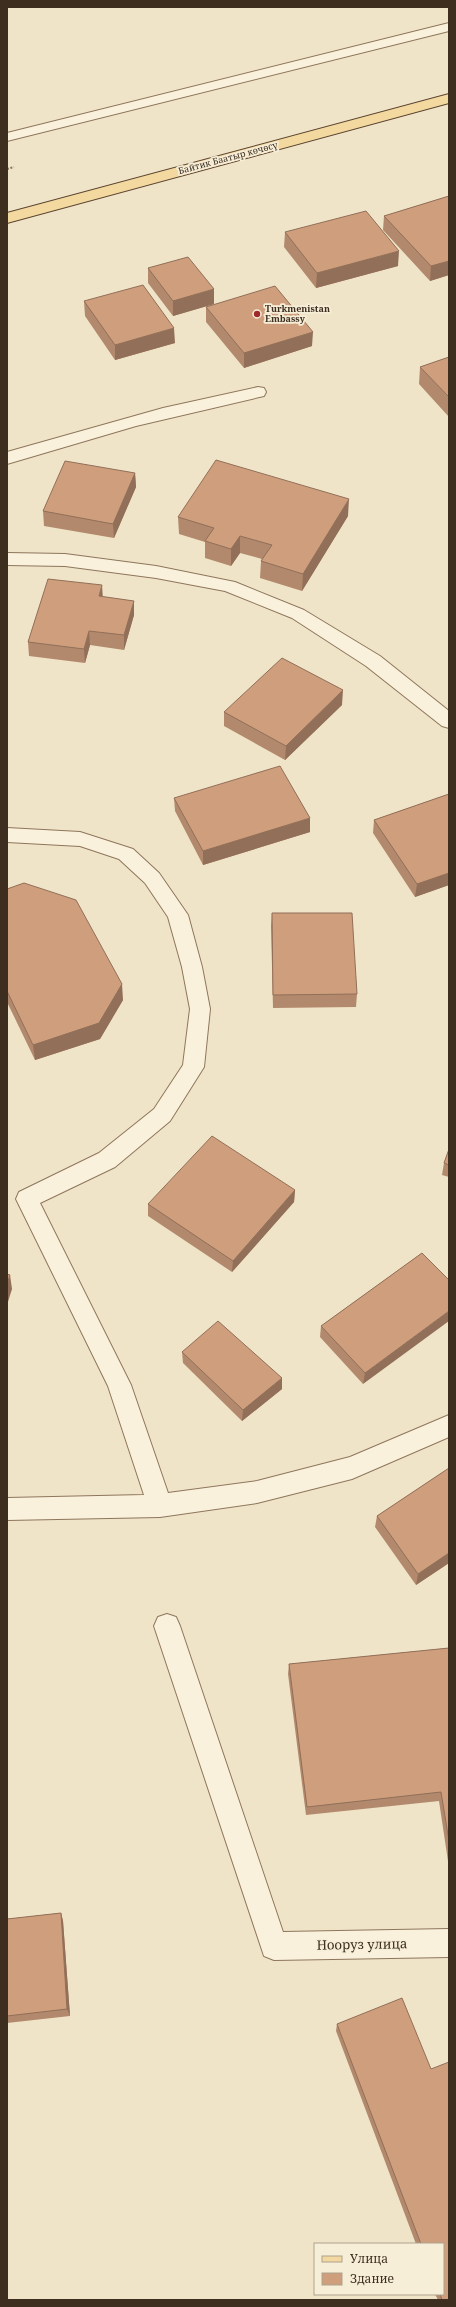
<svg xmlns="http://www.w3.org/2000/svg" width="456" height="2307" font-family="'Noto Serif',serif">
	<style>
		.lines { fill: none; stroke-linecap: round; stroke-linejoin: round }
		.minor-casing { stroke: #8d765c; stroke-width: 2 }
		.major-casing { stroke: #5b4430; stroke-width: 2 }
		.path { stroke: #8d765c; stroke-width: 2; stroke-dasharray: 2 1.5; stroke-linecap: butt }
		.minor { fill: #faf1dc; fill-rule: evenodd }
		.major { fill: #f3d9a0; fill-rule: evenodd }
		.wall { fill: #b2896c }
		.shaded-wall { fill: #916f58 }
		.building { fill: #cf9f7d; stroke: #916f58 }
		.poi-dot { fill: #9e2a2b; stroke: #f7eed8; stroke-width: 1.5 }
		.labels { text-anchor: middle; stroke-width: 3.5; stroke-linejoin: round; paint-order: stroke }
		.far-street-label { font-size: 9px; fill: #3d2e20; stroke: #f7eed8 }
		.far-poi-label { font-size: 9px; font-weight: bold; fill: #3d2e20; stroke: #f7eed8; text-anchor: start }
		.near-street-label { font-size: 13px; fill: #3d2e20; stroke: #f7eed8 }
	</style>
	<rect width="100%" height="100%" fill="#f0e4c8"/>
	<g class="lines">
		<defs>
			<path id="minor" d="M449,23V31L7,141V133Z
				M258,387L264,388L266,392L264,396L136,426L7,464V452L163,408Z
				M7,553L65,554L156,566L235,582L304,610L380,656L449,711V728L442,726L366,666L292,618L225,591L156,578L65,566L7,565Z
				M7,828L80,832L133,849L159,873L188,915L202,967L210,1009L204,1067L170,1121L115,1167L40,1203L131,1385L168,1493L257,1481L350,1457L449,1415V1437L352,1479L257,1503L160,1517L7,1520V1498L144,1495L108,1386L16,1199L19,1192L99,1153L154,1109L183,1065L190,1009L182,967L168,917L145,883L119,859L80,846L7,842Z
				M167,1614L176,1617L180,1626L283,1932L449,1929V1957L274,1960L264,1956L154,1626L158,1617Z"/>
			<path id="major" d="M449,94V103L7,223V213Z"/>
		</defs>
		<!-- minor casing -->
		<use href="#minor" class="minor-casing"/>
		<!-- major casing -->
		<use href="#major" class="major-casing"/>
		<!-- path -->
		<path class="path" d="M7,169L14,167"/>
		<!-- minor -->
		<use href="#minor" class="minor"/>
		<!-- major -->
		<use href="#major" class="major"/>
	</g>
	<!-- wall -->
	<path class="wall" d="M449,196V275L430,281L383,230L384,216Z
		M285,232L398,266L316,288L284,247Z
		M148,268L214,304L173,316L148,283Z
		M84,301L175,343L115,360L85,316Z
		M206,307L312,346L244,368L206,322Z
		M449,357V417L419,384L420,367Z
		M135,473L136,487L114,538L44,526L43,511Z
		M348,516L302,591L260,578L261,561L262,559L240,553L231,566L205,558V542L179,534L178,517Z
		M103,597L134,601V615L124,650L90,645L85,663L29,656L28,642Z
		M342,705L285,760L224,726V712Z
		M449,794V885L415,897L373,833L374,820Z
		M174,798L310,832L203,865L175,811Z
		M7,889L123,1000L100,1039L35,1060L7,1002Z
		M272,913L357,994L356,1007L273,1008L271,926Z
		M449,1149V1177L442,1175L444,1163Z
		M295,1190L294,1202L232,1272L148,1216V1204Z
		M422,1253L363,1384L320,1337L321,1326Z
		M182,1352L282,1389L242,1421L183,1363Z
		M449,1468V1563L416,1585L375,1527L377,1516Z
		M449,1648V1868L439,1801L306,1815L288,1674L289,1664Z
		M61,1913L63,1921L70,2016L7,2023V1919Z
		M337,2024L431,2069L449,2300H438L435,2294H443V2244H416L336,2031Z"/>
	<!-- shaded-wall -->
	<path class="shaded-wall" d="M399,251L398,266L316,288L317,273Z
		M449,261V275L430,281L431,266Z
		M214,289V304L173,316V301Z
		M174,328L175,343L115,360V345Z
		M313,332L312,346L244,368V353Z
		M135,473L136,487L114,538L113,524Z
		M349,499L348,516L302,591L303,574Z
		M240,536V553L231,566V549Z
		M102,585L103,600L99,596Z
		M134,601V615L124,650V635Z
		M89,631L90,645L85,663L84,649Z
		M343,690L342,705L285,760L286,746Z
		M310,818V832L203,865V851Z
		M449,873V885L415,897L417,884Z
		M122,984L123,1000L100,1039L35,1060L33,1045Z
		M295,1190L294,1202L232,1272L233,1261Z
		M10,1275L12,1289L7,1305V1284Z
		M449,1311V1321L363,1384L365,1373Z
		M282,1378V1389L242,1421L243,1410Z
		M449,1553V1563L416,1585L418,1574Z
		M61,1913L63,1921L70,2016L67,2009Z"/>
	<!-- building -->
	<path class="building" d="M449,196V261L431,266L384,216Z
		M366,211L399,251L317,273L285,232Z
		M188,257L214,289L173,301L148,268Z
		M143,285L174,328L115,345L84,301Z
		M275,286L313,332L244,353L206,307Z
		M449,357V397L420,367Z
		M216,460L349,499L303,574L261,561L272,545L240,536L231,549L205,541L214,528L178,517Z
		M65,461L135,473L113,524L43,511Z
		M48,579L102,585L99,596L134,601L124,635L89,631L84,649L28,642Z
		M282,658L343,690L286,746L224,712Z
		M280,766L310,818L203,851L174,798Z
		M449,794V873L417,884L374,820Z
		M24,883L76,900L122,984L99,1023L33,1045L7,991V889Z
		M272,913H352L357,994L273,995Z
		M212,1136L295,1190L233,1261L148,1204Z
		M449,1149V1165L444,1163Z
		M422,1253L449,1280V1311L365,1373L321,1326Z
		M7,1274L10,1275L7,1284Z
		M218,1321L282,1378L243,1410L182,1352Z
		M449,1468V1553L418,1574L377,1516Z
		M449,1648V1841L441,1792L307,1807L289,1664Z
		M61,1913L67,2009L7,2016V1919Z
		M402,1998L431,2069L449,2062V2300H442L440,2294H443V2244H421L337,2024Z"/>
	<!-- markers -->
	<circle class="poi-dot" cx="257" cy="314" r="4"/>
	<g class="labels">
		<!-- far-street labels -->
		<g class="far-street-label">
			<text transform="translate(228 158) rotate(-15)" y="3">Байтик Баатыр көчөсү</text>
		</g>
		<!-- far-poi labels -->
		<g class="far-poi-label">
			<text x="265" y="312">Turkmenistan<tspan x="265" dy="10">Embassy</tspan></text>
		</g>
		<!-- near-street labels -->
		<g class="near-street-label">
			<text transform="translate(362 1944) rotate(-1)" y="5">Нооруз улица</text>
		</g>
	</g>
	<!-- border -->
	<rect width="456" height="2307" fill="none" stroke="#3d2e20" stroke-width="16"/>
	<!-- legend -->
	<rect x="314" y="2243" width="130" height="52" fill="#f7eed8" stroke="#ada18e"/>
	<rect x="322" y="2256" width="20" height="6" fill="#f3d9a0" stroke="#ada18e"/>
	<text x="350" y="2263" font-size="12" fill="#3d2e20">Улица</text>
	<rect x="322" y="2273" width="20" height="12" fill="#cf9f7d" stroke="#ada18e"/>
	<text x="350" y="2283" font-size="12" fill="#3d2e20">Здание</text>
</svg>
